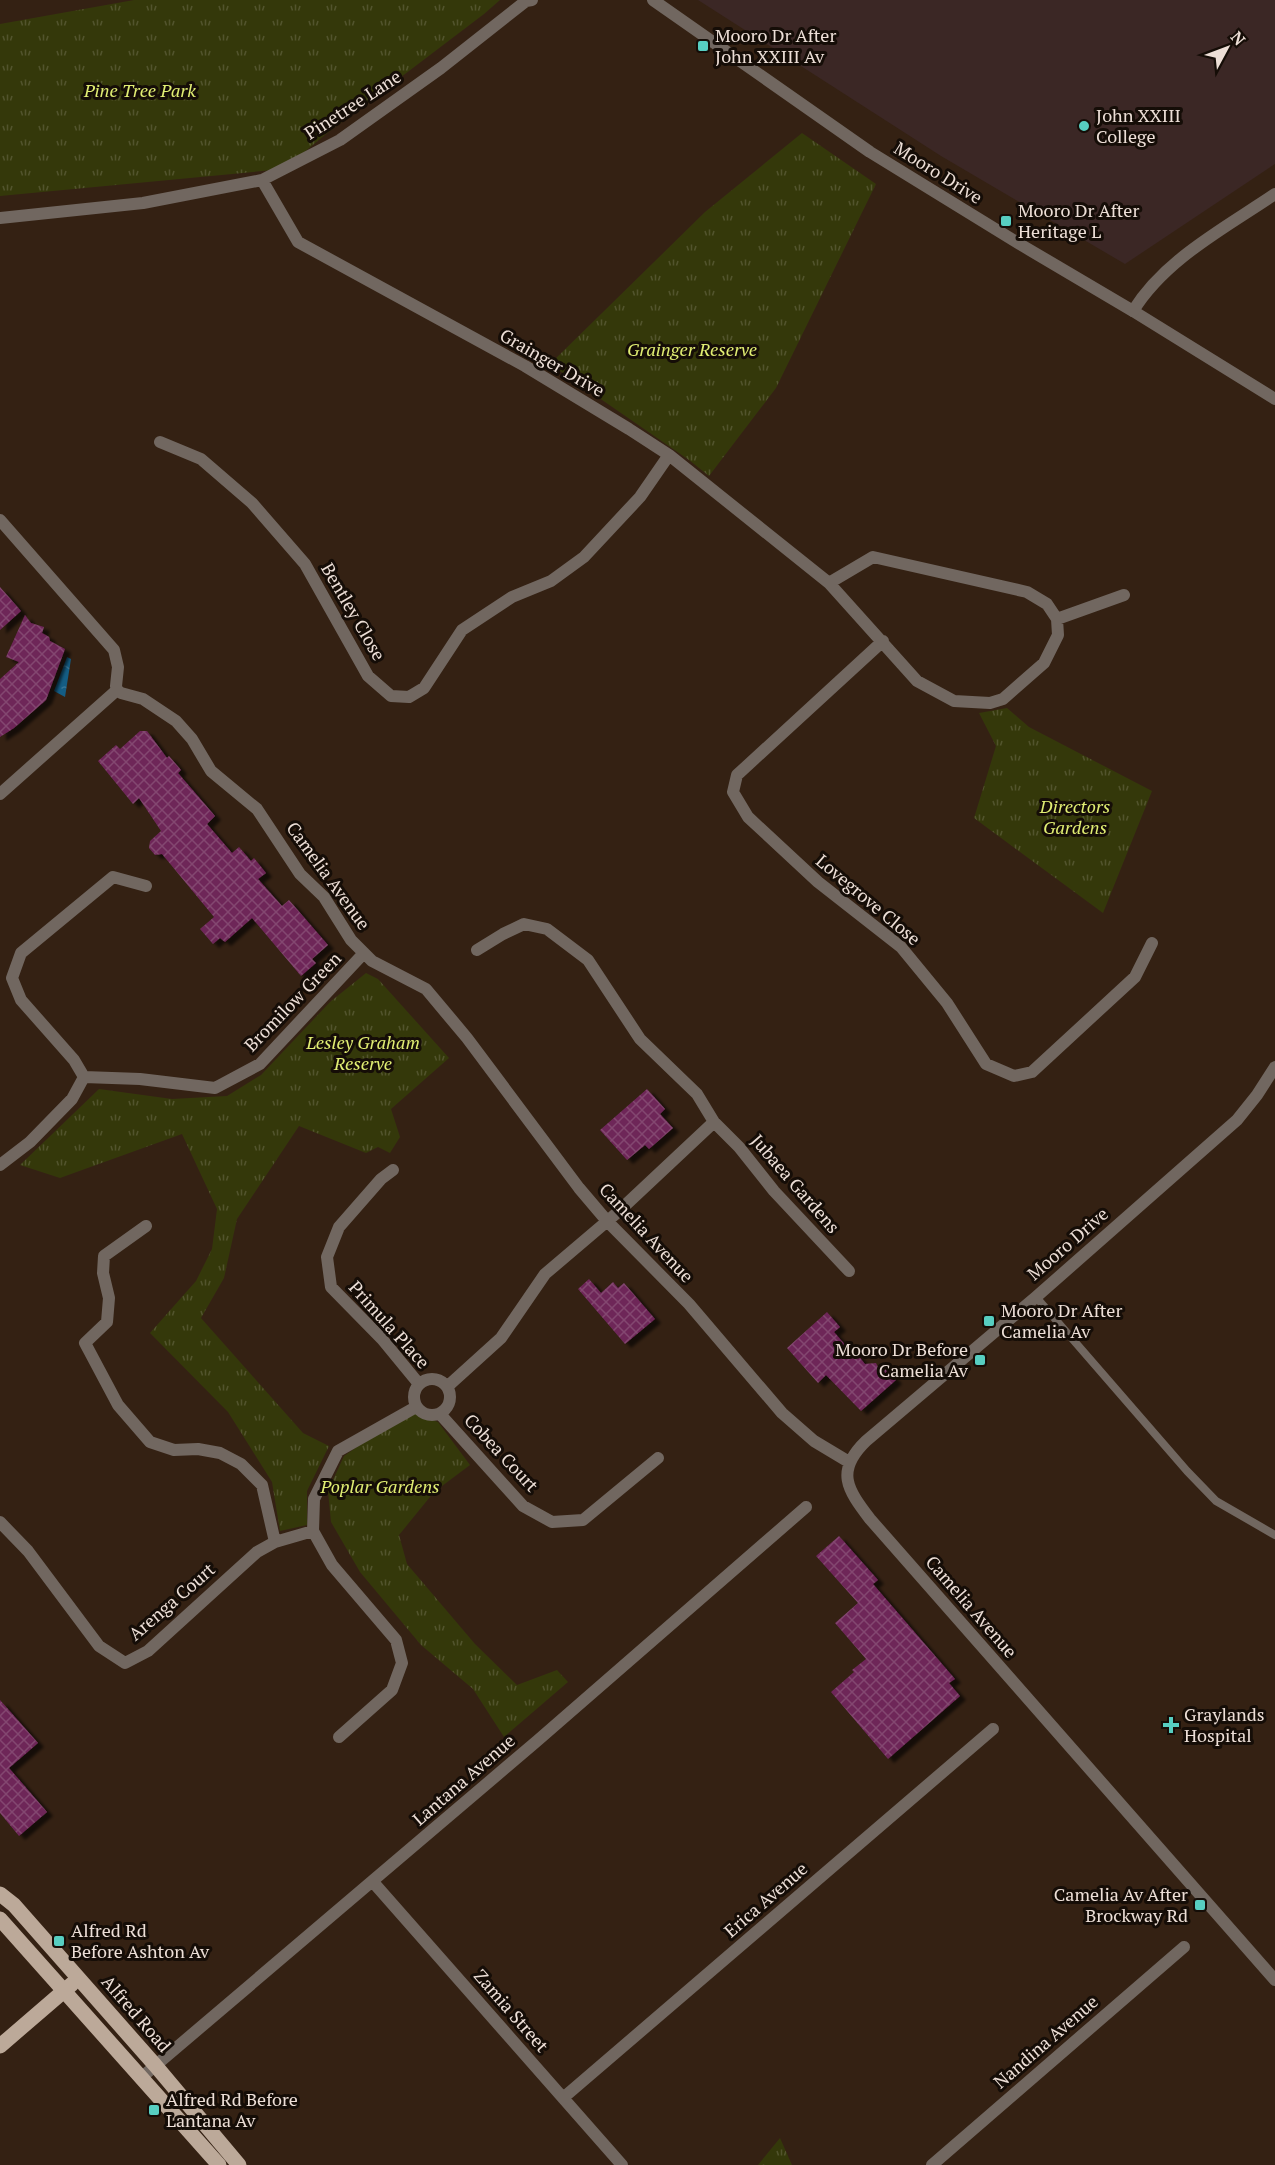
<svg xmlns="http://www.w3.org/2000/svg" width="1275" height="2165" font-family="'PT Serif',serif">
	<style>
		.education { fill: #3b2725 }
		.park { fill: url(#park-tufts) }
		.water { fill: url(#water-ripples) }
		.building { fill: url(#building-cross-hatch); filter: url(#shadow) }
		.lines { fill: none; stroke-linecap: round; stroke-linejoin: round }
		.service { stroke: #716760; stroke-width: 8 }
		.minor { stroke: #716760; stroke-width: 12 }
		.tertiary { stroke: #716760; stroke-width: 12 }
		.primary { stroke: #bca999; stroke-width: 15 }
		.poi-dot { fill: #57cec1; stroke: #150d07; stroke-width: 2 }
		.labels { text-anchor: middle; stroke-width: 6; stroke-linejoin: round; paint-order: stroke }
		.poi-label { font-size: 18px; fill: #eddfd7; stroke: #150d07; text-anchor: start }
		.park-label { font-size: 18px; font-style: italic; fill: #e1ee73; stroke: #150d07 }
		.street-label { font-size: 18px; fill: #eddfd7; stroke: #150d07 }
	</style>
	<defs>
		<pattern id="park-tufts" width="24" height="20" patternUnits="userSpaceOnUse" patternTransform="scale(1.5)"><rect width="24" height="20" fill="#34380a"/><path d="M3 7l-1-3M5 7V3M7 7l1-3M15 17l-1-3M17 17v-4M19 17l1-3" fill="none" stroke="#52542d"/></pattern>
		<pattern id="water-ripples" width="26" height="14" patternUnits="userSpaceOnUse" patternTransform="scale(1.5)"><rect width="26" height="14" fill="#145d85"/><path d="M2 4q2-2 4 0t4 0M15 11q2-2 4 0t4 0" fill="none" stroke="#367496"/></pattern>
		<pattern id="building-cross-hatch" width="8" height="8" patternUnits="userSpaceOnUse" patternTransform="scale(1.5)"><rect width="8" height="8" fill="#6e2759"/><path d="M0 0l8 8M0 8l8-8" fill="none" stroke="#834670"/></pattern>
		<filter id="shadow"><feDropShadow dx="6" dy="4" stdDeviation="1.5" flood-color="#0009"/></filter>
	</defs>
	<rect width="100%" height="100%" fill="#342113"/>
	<!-- education -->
	<path class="education" d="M698,0H1275V164L1125,264L941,156Z"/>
	<!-- park -->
	<path class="park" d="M134,0H500L484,14L326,134L284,169L0,196V24Z
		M802,133L876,184L776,388L709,476L689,460L550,364L705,212Z
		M1007,708L1029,727L1152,791L1103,913L974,818L996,746L979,713Z
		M366,973L378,979L449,1058L391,1109L400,1137L390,1153L378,1147L366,1153L299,1126L237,1219L224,1278L201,1318L303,1433L329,1446L307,1491V1525L280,1531L272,1482L228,1412L150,1333L196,1281L212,1249L217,1209L182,1134L60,1178L20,1165L99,1089L172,1099L227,1096L261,1075L330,1002Z
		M408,1411L438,1422L470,1465L434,1492L399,1535L407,1564L475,1644L517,1685L557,1670L568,1682L504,1737L473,1689L421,1645L360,1572L331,1522L328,1491L344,1456Z
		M780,2138L792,2165H758Z"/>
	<!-- water -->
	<path class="water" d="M67,657L71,659L65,697L54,691Z"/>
	<!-- building -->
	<path class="building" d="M0,587L21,611L0,630Z
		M25,615L31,623L44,627L42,633L49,637L50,641L65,649L46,700L14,728L0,737V679L19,662L6,657Z
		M140,731H147L167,758L169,756L181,770L178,773L215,816L207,824L232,853L239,847L251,861L254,858L266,873L258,879L282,906L289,900L328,945L312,959L316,963L301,976L252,918L225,942L220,938L213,944L200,929L214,917L162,854L155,855L149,848L150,841L161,831L139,798L133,804L98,761L116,745L120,749Z
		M647,1089L665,1109L660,1114L673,1128L649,1149L645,1145L627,1160L600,1130Z
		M589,1279L601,1293L613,1282L618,1288L624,1283L655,1319L625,1344L578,1289Z
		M827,1312L840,1327L834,1332L854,1355L856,1353L865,1364L876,1363L881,1373L886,1369L896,1380L861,1411L826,1375L818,1383L787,1348Z
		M839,1536L878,1580L873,1584L955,1679L949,1683L960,1696L888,1759L831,1692L854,1672L852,1670L866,1659L835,1623L858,1603L816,1556Z
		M0,1700L38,1743L9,1768L47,1812L19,1836L0,1813Z"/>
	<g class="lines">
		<!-- service -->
		<path class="service" d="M1036,1297L1187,1471L1216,1501L1275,1535"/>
		<!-- minor -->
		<path class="minor" d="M262,180L298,242L525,366L629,429L669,455L829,583L873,557L1027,592L1047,604L1057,619L1058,635L1044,663L1003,699L990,703L954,701L917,681L829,583
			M0,218L143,203L262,180L340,140L441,68L526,1L532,0
			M1133,311L1275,399
			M160,442L201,459L252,503L305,564L368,676L391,696L409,697L424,688L462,630L512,597L551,581L584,557L640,497L669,455
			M0,520L114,650L118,667L116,686L117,690L121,693L143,699L176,721L192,739L211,771L257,809L300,874L324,897L351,940L372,961L426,989L467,1038L579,1188L607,1221L689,1304L782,1413L814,1441L849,1462
			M1057,619L1124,595
			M883,641L737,775L733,792L748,817L818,882L901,947L947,1003L986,1064L1014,1076L1032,1072L1135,977L1152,943
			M0,794L117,690
			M477,950L503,934L524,924L547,929L588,960L640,1039L697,1094L714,1122L739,1147L774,1191L849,1271
			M1275,1067L1257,1095L1237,1120L1036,1297L866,1441C835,1471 847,1489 870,1519L1275,1980
			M84,1077L74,1060L21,1000L12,978L21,953L113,877L146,886
			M0,1165L30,1142L72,1099L84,1077L140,1079L215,1088L260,1064L364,953
			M393,1170L381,1179L339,1227L327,1257L331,1287L382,1339L419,1384
			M146,1226L104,1256L103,1273L109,1298L107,1322L85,1343L118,1405L150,1442L174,1450L198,1449L220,1453L241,1464L262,1485L275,1542
			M414 1397a18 18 0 1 1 36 0a18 18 0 1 1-36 0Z
			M448,1386L501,1338L545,1274L618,1212L714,1122
			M440,1414L523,1506L552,1522L583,1520L658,1458
			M0,1522L28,1551L99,1646L125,1663L148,1651L257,1552L275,1542L313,1531
			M339,1737L392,1690L402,1663L396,1640L332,1565L313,1531L314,1499L338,1451L416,1407
			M373,1882L622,2165
			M142,2077L537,1741L806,1507
			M563,2098L993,1729
			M932,2165L1184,1947"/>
		<!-- tertiary -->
		<path class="tertiary" d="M653,0L870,152L1023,246L1133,311C1165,259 1225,228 1275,194"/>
		<!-- primary -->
		<path class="primary" d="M0,1894L14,1905L155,2065L239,2165
			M0,1919L219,2165
			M0,2046L72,1984"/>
	</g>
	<!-- markers -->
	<g class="poi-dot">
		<rect x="697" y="40" width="12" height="12" rx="3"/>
		<circle cx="1084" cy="126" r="6"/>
		<rect x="1000" y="215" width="12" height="12" rx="3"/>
		<rect x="983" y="1315" width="12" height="12" rx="3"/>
		<rect x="974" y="1354" width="12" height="12" rx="3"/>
		<path d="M1168 1716h6v6h6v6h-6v6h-6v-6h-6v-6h6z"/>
		<rect x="1194" y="1899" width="12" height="12" rx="3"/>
		<rect x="53" y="1935" width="12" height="12" rx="3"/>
		<rect x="148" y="2104" width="12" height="12" rx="3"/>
	</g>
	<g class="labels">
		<!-- poi labels -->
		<g class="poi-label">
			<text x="715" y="42">Mooro Dr After<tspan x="715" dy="21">John XXIII Av</tspan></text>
			<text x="1096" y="122">John XXIII<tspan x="1096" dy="21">College</tspan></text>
			<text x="1018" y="217">Mooro Dr After<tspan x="1018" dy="21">Heritage L</tspan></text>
			<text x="1001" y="1317">Mooro Dr After<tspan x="1001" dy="21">Camelia Av</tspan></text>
			<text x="968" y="1356" text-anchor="end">Mooro Dr Before<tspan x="968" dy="21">Camelia Av</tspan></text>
			<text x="1184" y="1721">Graylands<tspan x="1184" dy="21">Hospital</tspan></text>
			<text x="1188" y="1901" text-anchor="end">Camelia Av After<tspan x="1188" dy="21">Brockway Rd</tspan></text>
			<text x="71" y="1937">Alfred Rd<tspan x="71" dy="21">Before Ashton Av</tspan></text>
			<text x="166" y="2106">Alfred Rd Before<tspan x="166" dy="21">Lantana Av</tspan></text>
		</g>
		<!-- park labels -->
		<g class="park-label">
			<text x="140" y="97">Pine Tree Park</text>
			<text x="692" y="356">Grainger Reserve</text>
			<text x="1075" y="813">Directors<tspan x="1075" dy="21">Gardens</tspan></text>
			<text x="363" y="1049">Lesley Graham<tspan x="363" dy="21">Reserve</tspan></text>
			<text x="380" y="1493">Poplar Gardens</text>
		</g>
		<!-- street labels -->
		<g class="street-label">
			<text transform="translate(353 105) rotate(-33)" y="6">Pinetree Lane</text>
			<text transform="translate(938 173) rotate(32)" y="6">Mooro Drive</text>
			<text transform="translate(552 363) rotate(30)" y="6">Grainger Drive</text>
			<text transform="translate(353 612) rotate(60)" y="6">Bentley Close</text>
			<text transform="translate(328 876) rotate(54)" y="6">Camelia Avenue</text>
			<text transform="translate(868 900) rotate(40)" y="6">Lovegrove Close</text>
			<text transform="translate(293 1002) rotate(-46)" y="6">Bromilow Green</text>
			<text transform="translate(795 1184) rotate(49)" y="6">Jubaea Gardens</text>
			<text transform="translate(646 1233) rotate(47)" y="6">Camelia Avenue</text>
			<text transform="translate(1068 1244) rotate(-41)" y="6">Mooro Drive</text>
			<text transform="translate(389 1325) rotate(48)" y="6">Primula Place</text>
			<text transform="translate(501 1453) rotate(47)" y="6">Cobea Court</text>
			<text transform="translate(172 1602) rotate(-41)" y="6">Arenga Court</text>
			<text transform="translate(971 1607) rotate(49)" y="6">Camelia Avenue</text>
			<text transform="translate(464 1780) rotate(-41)" y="6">Lantana Avenue</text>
			<text transform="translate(766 1900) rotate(-41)" y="6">Erica Avenue</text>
			<text transform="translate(511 2011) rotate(49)" y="6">Zamia Street</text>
			<text transform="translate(136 2014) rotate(49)" y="6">Alfred Road</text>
			<text transform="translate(1046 2042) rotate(-41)" y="6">Nandina Avenue</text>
		</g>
	</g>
	<!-- north arrow -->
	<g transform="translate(1227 48) rotate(49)" stroke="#150d07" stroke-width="4.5" paint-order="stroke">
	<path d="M0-4.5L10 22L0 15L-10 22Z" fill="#eddfd7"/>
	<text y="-9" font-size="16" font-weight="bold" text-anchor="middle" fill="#eddfd7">N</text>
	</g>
</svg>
